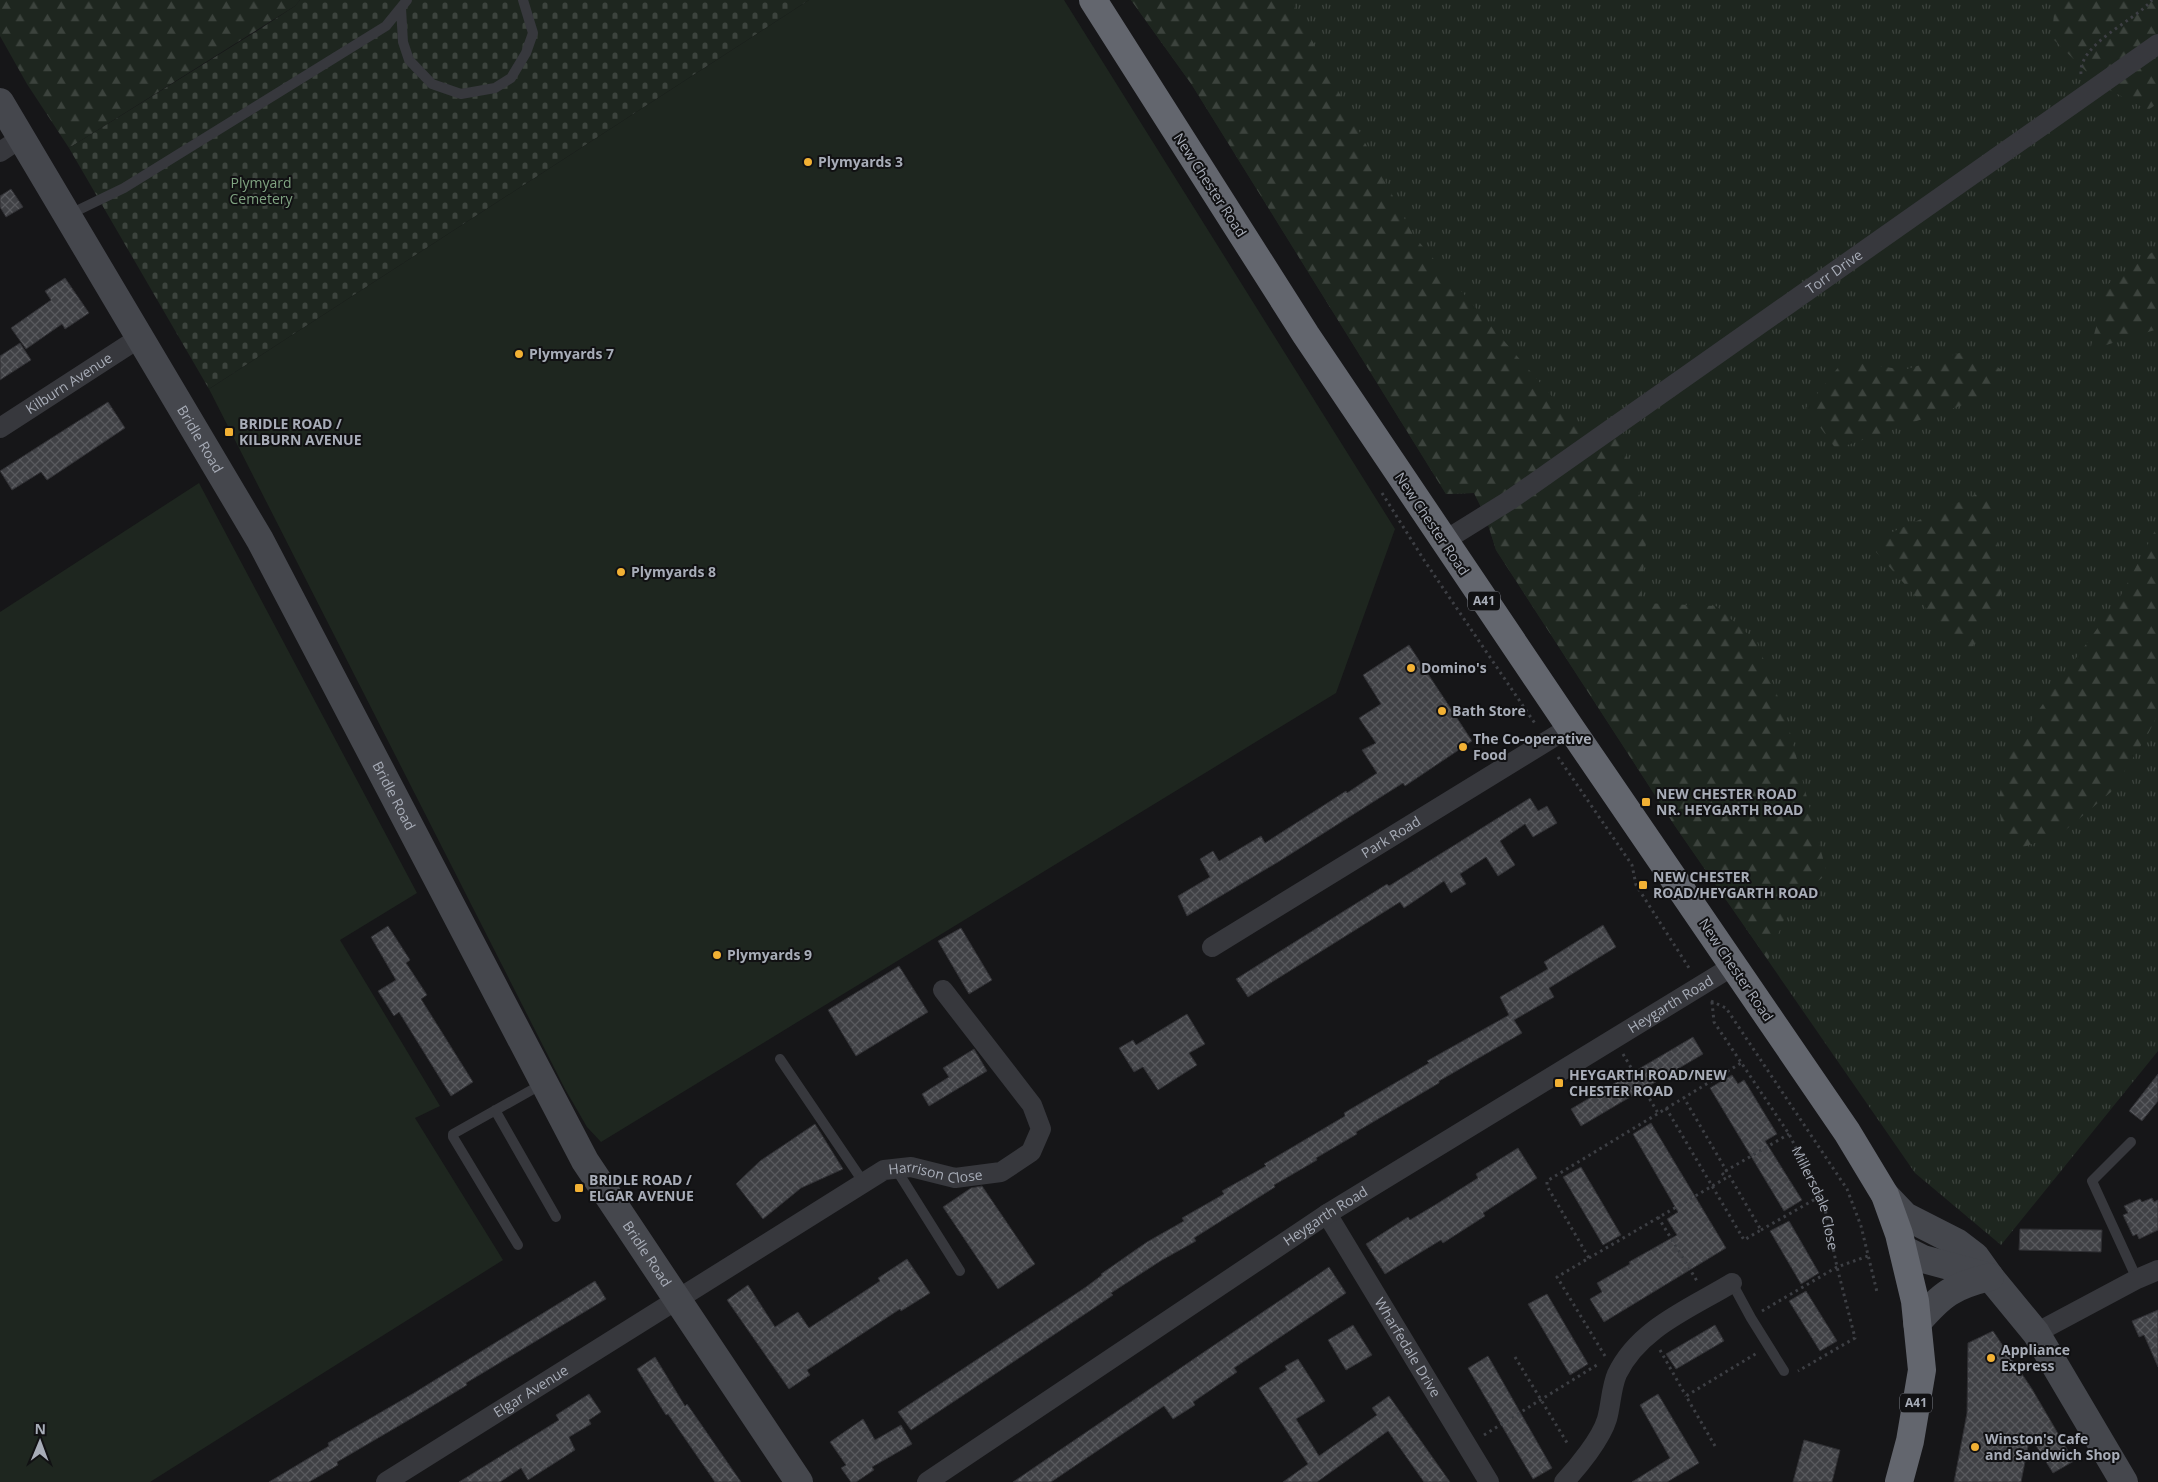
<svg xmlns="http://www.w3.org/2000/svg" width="2158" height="1482" font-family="'Open Sans',sans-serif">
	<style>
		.grass { fill: url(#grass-tufts) }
		.forest { fill: url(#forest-firs) }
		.cemetery { fill: url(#cemetery-stones) }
		.park { fill: #1e261f }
		.building { fill: url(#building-cross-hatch); stroke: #303034 }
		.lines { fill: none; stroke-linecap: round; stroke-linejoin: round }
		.path { stroke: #3d3f44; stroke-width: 3; stroke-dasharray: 2.5 4; stroke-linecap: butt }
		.lane { stroke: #37383d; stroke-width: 10 }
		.street { stroke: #37383d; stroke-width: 20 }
		.secondary { stroke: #45474d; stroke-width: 28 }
		.highway { stroke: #63666e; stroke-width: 28 }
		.poi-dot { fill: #f2b134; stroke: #111113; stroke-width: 2 }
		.labels { text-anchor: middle; stroke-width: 4; stroke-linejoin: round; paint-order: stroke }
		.shield { fill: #111113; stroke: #7b7e86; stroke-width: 1 }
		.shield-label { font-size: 12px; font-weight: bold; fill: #a8adb8 }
		.poi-label { font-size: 14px; font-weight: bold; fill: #a8adb8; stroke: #111113; text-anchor: start }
		.park-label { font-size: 14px; fill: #7fa381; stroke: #111113 }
		.street-label { font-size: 14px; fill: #a8adb8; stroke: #111113 }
	</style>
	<defs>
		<pattern id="grass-tufts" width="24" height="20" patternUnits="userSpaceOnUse" patternTransform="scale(1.25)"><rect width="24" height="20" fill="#1e261f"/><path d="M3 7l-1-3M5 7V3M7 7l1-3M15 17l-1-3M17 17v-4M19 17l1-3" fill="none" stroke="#3c433d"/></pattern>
		<pattern id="forest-firs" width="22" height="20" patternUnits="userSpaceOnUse" patternTransform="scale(1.25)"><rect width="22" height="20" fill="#1e261f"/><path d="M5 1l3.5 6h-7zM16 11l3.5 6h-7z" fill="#3c433d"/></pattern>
		<pattern id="cemetery-stones" width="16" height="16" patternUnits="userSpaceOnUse" patternTransform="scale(1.25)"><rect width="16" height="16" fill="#1e261f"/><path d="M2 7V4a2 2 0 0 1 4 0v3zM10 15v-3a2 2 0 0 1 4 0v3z" fill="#3c433d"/></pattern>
		<pattern id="building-cross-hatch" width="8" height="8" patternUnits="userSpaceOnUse" patternTransform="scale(1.25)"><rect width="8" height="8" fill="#404145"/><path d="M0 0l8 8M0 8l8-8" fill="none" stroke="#595a5e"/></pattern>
	</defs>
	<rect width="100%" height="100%" fill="#161618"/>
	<!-- grass -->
	<path class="grass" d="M1131,0H2158V1051L2001,1245L1915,1173L1675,826L1496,550L1485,515L1474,493L1446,494L1192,85Z"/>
	<!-- forest -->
	<path class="forest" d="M0,0H300L295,6L69,148L27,84L0,36Z
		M1131,0H1291L1413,235L1591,442L1617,425L1648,522L1640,603L1716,606L1757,642L1787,721L1827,874L1791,902L1768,960L1675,826L1496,550L1485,515L1474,493L1446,494L1192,85Z
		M2055,0H2158V103L2148,110L2100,85L2052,38Z
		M2158,248V329L2090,350L2101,308L2103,288Z
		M1969,350L2002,370L1980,399L1836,449L1806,408L1844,360L1904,370Z
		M1992,487L2002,592L1968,655L1868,543Z
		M2158,525V714L2147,736L2111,792L2062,833L2010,852L1997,804L2012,747L2120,597Z"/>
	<!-- cemetery -->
	<path class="cemetery" d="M300,0H809L209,389L69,148L257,31L295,6Z"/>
	<!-- park -->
	<path class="park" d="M809,0H1064L1395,529L1336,693L601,1142L587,1127L565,1089L209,389Z
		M199,483L417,893L340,940L440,1106L415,1118L503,1260L150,1482H0V612Z"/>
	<!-- building -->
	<path class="building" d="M11,189L23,207L6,217L0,207V196Z
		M65,278L89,313L65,329L62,324L26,349L11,328L51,300L45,291Z
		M20,343L31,360L0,380V356Z
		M108,402L125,428L47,480L41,472L12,490L0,471Z
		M1409,645L1472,741L1405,786L1403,783L1278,862L1187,916L1178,896L1210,877L1200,859L1213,851L1219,861L1261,836L1265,843L1346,791L1347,793L1377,773L1362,750L1376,743L1359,718L1381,704L1363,675Z
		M1530,798L1538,811L1547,806L1557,823L1533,837L1525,824L1500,841L1515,865L1498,876L1486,857L1460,874L1466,884L1451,893L1444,881L1404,908L1400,902L1248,997L1236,979L1387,884L1389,886Z
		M1603,925L1616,947L1549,988L1554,997L1514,1020L1522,1033L1439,1081V1083L1356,1132L1357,1134L1316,1158L1317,1160L1274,1185L1275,1187L1194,1238L1196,1241L1162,1260L1111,1293L1113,1295L1097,1306L911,1430L898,1412L1086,1287L1102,1275L1101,1274L1147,1242L1184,1221L1182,1218L1224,1194L1222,1191L1266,1166L1264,1164L1345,1116L1344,1113L1429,1063L1427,1061L1509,1015L1500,997L1548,969L1544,962Z
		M388,926L410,960L406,963L427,995L421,999L473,1082L451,1096L399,1012L394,1016L378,991L396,980L371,937Z
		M961,928L992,980L969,994L938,941Z
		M899,966L928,1012L856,1056L828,1010Z
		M1187,1014L1205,1044L1189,1053L1197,1065L1158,1090L1143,1067L1134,1072L1119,1048L1133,1040L1136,1045Z
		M1693,1037L1703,1054L1581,1126L1571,1109Z
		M974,1049L987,1071L929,1106L922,1094L949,1077L943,1068Z
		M2158,1074V1101L2142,1121L2129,1111Z
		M1732,1075L1738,1084L1744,1080L1777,1134L1765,1141L1802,1200L1784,1211L1710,1088Z
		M1651,1123L1726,1248L1604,1322L1590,1299L1602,1292L1597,1283L1630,1264L1629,1262L1677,1235L1667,1219L1678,1212L1633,1134Z
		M815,1124L843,1169L801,1188L763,1219L736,1184L760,1161Z
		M1518,1148L1537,1178L1483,1213L1485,1216L1443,1243L1441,1240L1385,1274L1366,1244L1408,1217L1410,1220L1435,1205L1478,1178L1476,1174Z
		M1581,1167L1621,1235L1603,1245L1563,1177Z
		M982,1186L1035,1264L998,1289L943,1207L971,1188Z
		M2152,1198L2154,1202L2158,1200V1230L2139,1239L2137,1234L2133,1236L2123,1215L2128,1213L2124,1206L2140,1199L2142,1202Z
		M1789,1221L1819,1273L1801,1284L1770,1231Z
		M2020,1229L2102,1230L2101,1252L2019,1250Z
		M907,1259L930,1293L901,1311L900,1309L807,1370L810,1375L789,1389L727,1300L748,1285L775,1327L798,1312L809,1328L880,1281L878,1278Z
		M1329,1267L1346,1293L1240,1364L1234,1368L1237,1372L1193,1402L1195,1405L1173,1419L1164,1406L1051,1482H1013Z
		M595,1281L606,1299L466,1383L467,1385L424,1411L337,1462L338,1465L309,1482H269L329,1446L328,1443L414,1393Z
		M1806,1291L1837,1341L1820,1351L1789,1301Z
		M1547,1294L1588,1364L1570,1375L1528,1304Z
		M2158,1310V1367L2144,1335L2139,1337L2132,1321Z
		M1353,1325L1372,1355L1346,1370L1328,1340Z
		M1715,1325L1724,1341L1676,1369L1666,1354Z
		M1993,1331L2032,1389L2074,1461L2053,1473L2030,1436L2021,1482H1954L1967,1413L1968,1343Z
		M1488,1356L1552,1468L1533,1479L1468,1368Z
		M655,1357L685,1406L687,1404L741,1482H715L668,1414L666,1415L637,1369Z
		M1298,1359L1325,1401L1296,1419L1319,1456L1377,1415L1372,1408L1389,1396L1450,1482H1424L1388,1431L1317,1482H1283L1308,1464L1259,1388L1287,1370L1285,1366Z
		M589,1394L601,1412L589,1420L591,1424L569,1437L575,1450L528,1480L521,1468L500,1482H459L559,1420L556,1415Z
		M1658,1394L1699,1463L1667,1482H1632L1670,1458L1640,1405Z
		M863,1419L875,1440L901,1425L912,1444L872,1467L874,1470L856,1482H851L841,1468L846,1465L830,1442Z
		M1804,1440L1840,1450L1832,1482H1793Z"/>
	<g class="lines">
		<!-- path -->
		<g class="path">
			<path d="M2081,74C2078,44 2135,21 2152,0"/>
			<path d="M1382,493L1424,560L1536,725"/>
			<path d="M1558,757L1632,865L1636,885L1691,971"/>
			<path d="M1711,1001L1726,1008L1847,1189L1861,1226L1877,1292"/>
			<path id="s1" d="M1712,1002L1714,1022L1789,1134L1824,1204L1837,1267L1855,1338L1798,1371"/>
			<path d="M1623,1054L1658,1113"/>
			<path d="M1666,1108L1744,1240L1761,1230L1684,1098"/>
			<path d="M1658,1217L1697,1281"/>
			<path d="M1761,1230L1819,1197"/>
			<path d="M1589,1258L1726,1178L1722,1173L1789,1134"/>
			<path d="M1762,1311L1837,1267L1868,1256"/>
			<path d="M1660,1350L1686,1396"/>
			<path d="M1605,1356L1557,1277L1589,1258L1547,1186V1181L1741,1063"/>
			<path d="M1515,1357L1569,1446"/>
			<path d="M1484,1435L1600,1363"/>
			<path d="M1715,1446L1686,1396L1757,1353"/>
		</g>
		<!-- lane -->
		<path class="lane" d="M401,8L403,42L409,60L432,84L461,94L495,88L511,78L526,53L533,33L523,0
			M68,215L124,188L386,26L407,0
			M780,1059L864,1183
			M495,1110L556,1217
			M2131,1142L2092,1181L2137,1279
			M896,1169L960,1271
			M518,1245L453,1137V1134L544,1083
			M1732,1283L1751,1318L1784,1371"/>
		<!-- street -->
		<g class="street">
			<path d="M0,152L21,138"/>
			<path id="s2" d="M0,428L139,338"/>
			<path id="s3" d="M1444,541L1510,500L2158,44"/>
			<path id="s4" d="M1212,947L1570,727"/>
			<path id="s5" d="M1327,1214L1489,1482"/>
			<path d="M2036,1333L2137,1279L2158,1270"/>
			<path id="s6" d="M386,1482L884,1170L911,1167L955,1178L1001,1172L1031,1152L1041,1129L1032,1105L943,990"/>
			<path id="s7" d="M927,1482L1327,1214L1733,966"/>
			<path d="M1564,1482C1578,1467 1601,1439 1607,1419C1611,1405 1611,1388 1617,1374C1639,1328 1691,1308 1732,1283"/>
		</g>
		<!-- secondary -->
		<g class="secondary">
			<path id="s8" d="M0,102L260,540L585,1161L799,1482"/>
			<path d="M1885,1195L1905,1216L1958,1243L1975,1256L1990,1277L2036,1333L2124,1482"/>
			<path d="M1903,1249L1923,1259L1990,1277"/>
			<path d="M1917,1323C1942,1294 1953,1286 1990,1277"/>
		</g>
		<!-- highway -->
		<path class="highway" d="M1093,0L1306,335L1570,727L1847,1132L1885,1195L1899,1234L1915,1301L1922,1370L1910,1441L1899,1482"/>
	</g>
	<!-- markers -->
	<g class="poi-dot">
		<circle cx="808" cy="162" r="5"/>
		<circle cx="519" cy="354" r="5"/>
		<rect x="224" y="427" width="10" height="10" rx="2.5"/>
		<circle cx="621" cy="572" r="5"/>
		<circle cx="1411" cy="668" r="5"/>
		<circle cx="1442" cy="711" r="5"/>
		<circle cx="1463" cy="747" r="5"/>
		<rect x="1641" y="797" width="10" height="10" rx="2.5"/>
		<rect x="1638" y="880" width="10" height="10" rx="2.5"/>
		<circle cx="717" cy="955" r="5"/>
		<rect x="1554" y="1078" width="10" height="10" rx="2.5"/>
		<rect x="574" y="1183" width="10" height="10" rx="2.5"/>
		<circle cx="1991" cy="1358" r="5"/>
		<circle cx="1975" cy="1447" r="5"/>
	</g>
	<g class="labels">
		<!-- shield labels -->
		<g class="shield">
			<rect x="1468" y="591.5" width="32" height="19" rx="4"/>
			<rect x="1900" y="1393.5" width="32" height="19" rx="4"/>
		</g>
		<g class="shield-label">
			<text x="1484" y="605">A41</text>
			<text x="1916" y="1407">A41</text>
		</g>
		<!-- poi labels -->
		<g class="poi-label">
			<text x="818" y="167">Plymyards 3</text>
			<text x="529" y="359">Plymyards 7</text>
			<text x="239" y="429">BRIDLE ROAD /<tspan x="239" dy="16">KILBURN AVENUE</tspan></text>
			<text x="631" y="577">Plymyards 8</text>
			<text x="1421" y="673">Domino's</text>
			<text x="1452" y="716">Bath Store</text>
			<text x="1473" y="744">The Co-operative<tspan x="1473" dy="16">Food</tspan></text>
			<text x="1656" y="799">NEW CHESTER ROAD<tspan x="1656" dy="16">NR. HEYGARTH ROAD</tspan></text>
			<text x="1653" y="882">NEW CHESTER<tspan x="1653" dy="16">ROAD/HEYGARTH ROAD</tspan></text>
			<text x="727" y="960">Plymyards 9</text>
			<text x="1569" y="1080">HEYGARTH ROAD/NEW<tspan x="1569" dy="16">CHESTER ROAD</tspan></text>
			<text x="589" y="1185">BRIDLE ROAD /<tspan x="589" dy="16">ELGAR AVENUE</tspan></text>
			<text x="2001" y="1355">Appliance<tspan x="2001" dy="16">Express</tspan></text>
			<text x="1985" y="1444">Winston's Cafe<tspan x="1985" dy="16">and Sandwich Shop</tspan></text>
		</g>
		<!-- park labels -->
		<g class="park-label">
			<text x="261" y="188">Plymyard<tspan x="261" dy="16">Cemetery</tspan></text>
		</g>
		<!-- street labels -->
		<g class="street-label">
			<text transform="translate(1210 185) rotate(57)" y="5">New Chester Road</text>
			<text dy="5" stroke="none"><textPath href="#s3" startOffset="474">Torr Drive</textPath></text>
			<text dy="5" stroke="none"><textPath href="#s2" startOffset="82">Kilburn Avenue</textPath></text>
			<text dy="5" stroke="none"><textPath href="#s8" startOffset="392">Bridle Road</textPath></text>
			<text transform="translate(1432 524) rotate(56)" y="5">New Chester Road</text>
			<text dy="5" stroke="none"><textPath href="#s8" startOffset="798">Bridle Road</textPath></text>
			<text dy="5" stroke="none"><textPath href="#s4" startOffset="210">Park Road</textPath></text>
			<text transform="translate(1736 970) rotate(56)" y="5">New Chester Road</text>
			<text dy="5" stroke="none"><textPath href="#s7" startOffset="884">Heygarth Road</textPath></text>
			<text dy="5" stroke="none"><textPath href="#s6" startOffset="640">Harrison Close</textPath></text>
			<text dy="5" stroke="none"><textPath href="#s1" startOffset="225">Millersdale Close</textPath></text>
			<text dy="5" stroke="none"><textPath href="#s7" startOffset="479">Heygarth Road</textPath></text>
			<text dy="5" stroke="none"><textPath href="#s8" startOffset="1322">Bridle Road</textPath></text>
			<text dy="5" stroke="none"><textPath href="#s5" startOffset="156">Wharfedale Drive</textPath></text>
			<text dy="5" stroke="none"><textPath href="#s6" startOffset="171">Elgar Avenue</textPath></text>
		</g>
	</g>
	<!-- north arrow -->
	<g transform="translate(40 1442) rotate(1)" stroke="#111113" stroke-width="4" paint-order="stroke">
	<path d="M0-4L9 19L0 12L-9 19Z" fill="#a8adb8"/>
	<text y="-8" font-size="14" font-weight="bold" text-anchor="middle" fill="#a8adb8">N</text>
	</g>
</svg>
